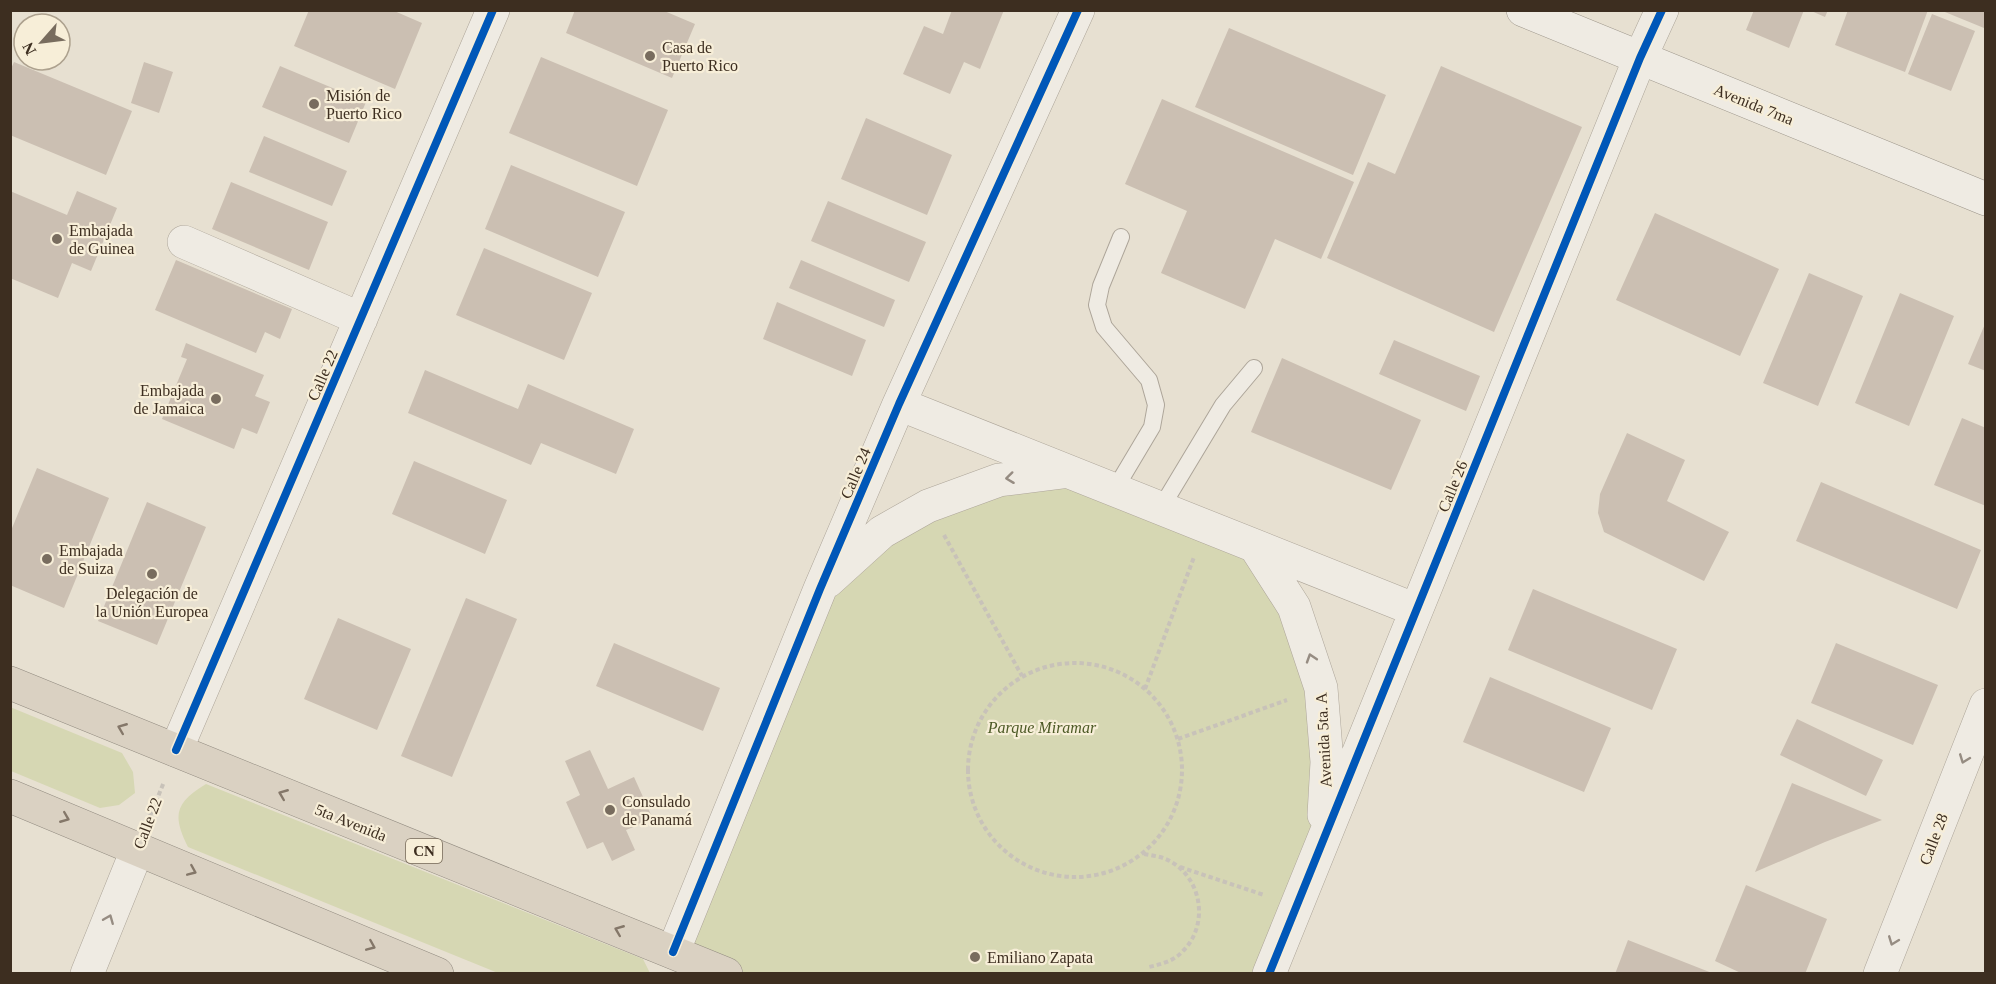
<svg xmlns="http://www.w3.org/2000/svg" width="1996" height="984" font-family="Georgia,serif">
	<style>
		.green { fill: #d6d7b3 }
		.building { fill: #cbbfb2 }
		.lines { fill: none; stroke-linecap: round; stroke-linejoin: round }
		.lane-casing { stroke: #ada599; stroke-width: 18 }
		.street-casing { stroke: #ada599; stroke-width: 34 }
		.secondary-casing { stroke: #9c958a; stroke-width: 34 }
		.highway-casing { stroke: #928b80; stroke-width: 34 }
		.path { stroke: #c8c2b9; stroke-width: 4; stroke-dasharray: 4.5 3; stroke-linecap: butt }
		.lane { stroke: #efebe3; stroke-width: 16 }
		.street { stroke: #efebe3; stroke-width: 33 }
		.secondary { stroke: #efebe3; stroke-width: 33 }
		.highway { stroke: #dad1c2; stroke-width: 33 }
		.cycleway-casing { stroke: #f7eed8; stroke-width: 11 }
		.cycleway { stroke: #0057b8; stroke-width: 8 }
		.oneway { stroke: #968c82 }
		.oneway2 { stroke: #847769 }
		.poi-dot { fill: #786c5e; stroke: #f7eed8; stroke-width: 2 }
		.labels { text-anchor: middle; stroke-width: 4.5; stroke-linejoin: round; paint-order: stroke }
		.shield { fill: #f7eed8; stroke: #756857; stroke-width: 1.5 }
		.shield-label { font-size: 15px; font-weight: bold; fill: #3d2e20 }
		.poi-label { font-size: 16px; fill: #3d2e20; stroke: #f7eed8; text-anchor: start }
		.street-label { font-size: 16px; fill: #3d2e20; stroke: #f7eed8 }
		.park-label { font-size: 16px; font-style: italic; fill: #4d5a26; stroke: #f7eed8 }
	</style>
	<rect width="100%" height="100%" fill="#e7e0d1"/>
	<!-- green -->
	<path class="green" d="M1068,471L1255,546L1321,688L1323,841L1269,973L726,974L673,952L820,589L882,532Z
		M10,707L122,753L133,772L135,793L119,805L100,808L11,771Z
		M206,784L643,959L650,973H498L188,847C172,815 175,803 206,784Z"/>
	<!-- building -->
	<path class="building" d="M309,10H392L422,23L395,89L294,46Z
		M575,10H662L695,24L672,78L566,33Z
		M952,10H1004L980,69L964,62L950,94L903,74L924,26L943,34Z
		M1754,10H1804L1789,48L1746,30Z
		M1809,10H1828L1825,17Z
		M1848,10H1928L1905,72L1835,45Z
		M1940,10H1986V25L1984,28Z
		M1932,14L1975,31L1951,91L1908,74Z
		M1229,28L1386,95L1353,175L1195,107Z
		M541,57L668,110L637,186L509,133Z
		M14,62L132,111L106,175L10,135V71Z
		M144,62L173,72L159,113L131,103Z
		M280,66L366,102L349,143L262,107Z
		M1441,66L1582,127L1494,332L1327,258L1368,162L1395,174Z
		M1162,99L1354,182L1321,259L1275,239L1245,309L1161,273L1187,211L1125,184Z
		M866,118L952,155L927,215L841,179Z
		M264,136L347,171L332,206L249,172Z
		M511,165L625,212L598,277L485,229Z
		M231,182L328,222L309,270L212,229Z
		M10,191L67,215L77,191L117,208L91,271L72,263L58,298L10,278Z
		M828,201L926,242L909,282L811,241Z
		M1655,213L1779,269L1740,356L1616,300Z
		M484,248L592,293L564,360L456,315Z
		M176,260L292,309L280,339L265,332L256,353L155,310Z
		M801,260L895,300L884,327L789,288Z
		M1809,273L1863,296L1818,406L1763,383Z
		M1900,293L1954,316L1909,426L1855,403Z
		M777,302L866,340L852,376L763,339Z
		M1985,324H1986V371L1968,364Z
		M1394,340L1480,376L1466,411L1379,374Z
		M186,343L264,375L255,396L270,402L257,434L242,428L234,449L162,419L187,359L181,357Z
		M1282,358L1421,420L1391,490L1251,432Z
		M425,370L518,409L528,384L634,429L616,474L541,443L531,465L408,413Z
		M1962,418L1986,428V506L1934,485Z
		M1627,433L1685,460L1667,501L1729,532L1704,581L1604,532L1598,513L1600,494Z
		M414,461L507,500L485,554L392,514Z
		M37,468L109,498L64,608L10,585V533Z
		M1821,482L1981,550L1957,609L1796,541Z
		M147,502L206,527L157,645L98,621Z
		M1533,589L1677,649L1652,710L1508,650Z
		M466,598L517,619L452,777L401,756Z
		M338,618L411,649L377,730L304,699Z
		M614,643L720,688L703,731L596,686Z
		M1836,643L1938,685L1913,745L1811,703Z
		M1490,677L1611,728L1584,792L1463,742Z
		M1797,719L1883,760L1866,796L1780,755Z
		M590,750L608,789L634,777L653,819L626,830L635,850L612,861L603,842L587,849L566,802L580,795L565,761Z
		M1792,783L1882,820L1825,842L1755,872Z
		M1746,885L1827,919L1805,974H1743L1715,961Z
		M1628,940L1712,973V974H1615Z"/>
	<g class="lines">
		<defs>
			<path id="lane" d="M1115,489L1152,427L1156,405L1149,380L1104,327L1097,305L1101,286L1121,237
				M1161,508L1223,405L1254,368"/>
			<path id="street" d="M184,242L361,319
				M899,404L1416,610
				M1255,546L1294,607L1321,688L1327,762L1324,815
				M828,581L882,532L928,506L999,480L1063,472
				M176,750L493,10
				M673,952L820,589L899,404L1078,10
				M87,974L138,848
				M1269,974L1640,58L1662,10
				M1880,974L1986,705"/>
			<path id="secondary" d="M1523,10L1986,199"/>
			<path id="highway" d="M10,683L726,974
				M10,796L437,974"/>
		</defs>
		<!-- lane casing -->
		<use href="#lane" class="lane-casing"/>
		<!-- street casing -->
		<use href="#street" class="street-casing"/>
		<!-- secondary casing -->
		<use href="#secondary" class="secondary-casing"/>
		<!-- highway casing -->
		<use href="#highway" class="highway-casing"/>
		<!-- path -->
		<path class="path" d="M944,535L1022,676
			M968 770a107 107 0 1 1 214 0a107 107 0 1 1-214 0Z
			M1145,689L1194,557
			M1178,739L1287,700
			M150,816L164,782
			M1144,854C1150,855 1157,856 1163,858C1201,872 1211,923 1183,951C1174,961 1162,964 1149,967
			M1180,867L1264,895"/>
		<!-- lane -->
		<use href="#lane" class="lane"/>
		<!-- street -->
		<use href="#street" class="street"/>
		<!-- secondary -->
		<use href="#secondary" class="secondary"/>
		<!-- highway -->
		<use href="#highway" class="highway"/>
		<defs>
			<path id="cycleway" d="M176,750L493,10
				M673,952L820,589L899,404L1078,10
				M1269,974L1640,58L1662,10"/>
		</defs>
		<!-- cycleway casing -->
		<use href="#cycleway" class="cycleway-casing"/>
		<!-- cycleway -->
		<use href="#cycleway" class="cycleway"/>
	</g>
	<!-- one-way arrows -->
	<defs><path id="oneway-chevron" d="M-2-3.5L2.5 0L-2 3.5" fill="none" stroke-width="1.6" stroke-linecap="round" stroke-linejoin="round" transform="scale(1.5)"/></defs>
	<g class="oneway">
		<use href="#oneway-chevron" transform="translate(1010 478) rotate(173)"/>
		<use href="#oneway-chevron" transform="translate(1311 658) rotate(-108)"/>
		<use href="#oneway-chevron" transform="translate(1964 759) rotate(111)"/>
		<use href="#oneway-chevron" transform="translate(109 919) rotate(-68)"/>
		<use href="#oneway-chevron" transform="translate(1893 941) rotate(111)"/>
	</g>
	<g class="oneway2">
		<use href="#oneway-chevron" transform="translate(122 728) rotate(-158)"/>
		<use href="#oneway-chevron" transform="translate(283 794) rotate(-158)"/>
		<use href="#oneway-chevron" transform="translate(65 818) rotate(22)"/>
		<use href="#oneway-chevron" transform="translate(192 871) rotate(23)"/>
		<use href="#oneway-chevron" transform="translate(619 930) rotate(-158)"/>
		<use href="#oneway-chevron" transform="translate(371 946) rotate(23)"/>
	</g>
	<!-- markers -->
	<g class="poi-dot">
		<circle cx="650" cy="56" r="6"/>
		<circle cx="314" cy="104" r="6"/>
		<circle cx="57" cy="239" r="6"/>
		<circle cx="216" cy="399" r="6"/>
		<circle cx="47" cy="559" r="6"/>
		<circle cx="152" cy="574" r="6"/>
		<circle cx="610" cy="810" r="6"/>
		<circle cx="975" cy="957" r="6"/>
	</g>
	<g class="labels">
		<!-- shield labels -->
		<rect class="shield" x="406" y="839" width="36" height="24" rx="4.5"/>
		<g class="shield-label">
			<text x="424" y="856">CN</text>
		</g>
		<!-- poi labels -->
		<g class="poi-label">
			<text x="662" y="53">Casa de<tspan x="662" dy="18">Puerto Rico</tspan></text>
			<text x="326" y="101">Misión de<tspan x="326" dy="18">Puerto Rico</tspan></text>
			<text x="69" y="236">Embajada<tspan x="69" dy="18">de Guinea</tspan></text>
			<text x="204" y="396" text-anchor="end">Embajada<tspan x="204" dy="18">de Jamaica</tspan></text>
			<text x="59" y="556">Embajada<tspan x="59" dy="18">de Suiza</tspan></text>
			<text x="152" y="599" text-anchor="middle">Delegación de<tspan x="152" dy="18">la Unión Europea</tspan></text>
			<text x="622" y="807">Consulado<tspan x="622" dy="18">de Panamá</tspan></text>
			<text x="987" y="963">Emiliano Zapata</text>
		</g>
		<!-- street labels -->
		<g class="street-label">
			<text transform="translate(1754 104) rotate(22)" y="6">Avenida 7ma</text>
			<text transform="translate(322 375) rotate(-67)" y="6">Calle 22</text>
			<text transform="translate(855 473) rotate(-67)" y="6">Calle 24</text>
			<text transform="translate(1452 486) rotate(-68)" y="6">Calle 26</text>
			<text transform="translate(1323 740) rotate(-93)" y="6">Avenida 5ta. A</text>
			<text transform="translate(351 822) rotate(22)" y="6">5ta Avenida</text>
			<text transform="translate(147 823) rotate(-69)" y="6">Calle 22</text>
			<text transform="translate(1933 839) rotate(-69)" y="6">Calle 28</text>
		</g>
		<!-- park labels -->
		<g class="park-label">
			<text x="1042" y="733">Parque Miramar</text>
		</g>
	</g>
	<!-- border -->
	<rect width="1996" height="984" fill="none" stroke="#3d2e20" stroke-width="24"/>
	<!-- north arrow -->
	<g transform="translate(42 42) rotate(242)"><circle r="28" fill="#f7eed8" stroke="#ada18e" stroke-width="1.5"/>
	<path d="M0-4.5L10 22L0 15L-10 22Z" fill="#786c5e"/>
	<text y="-9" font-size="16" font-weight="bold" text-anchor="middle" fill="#3d2e20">N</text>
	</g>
</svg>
